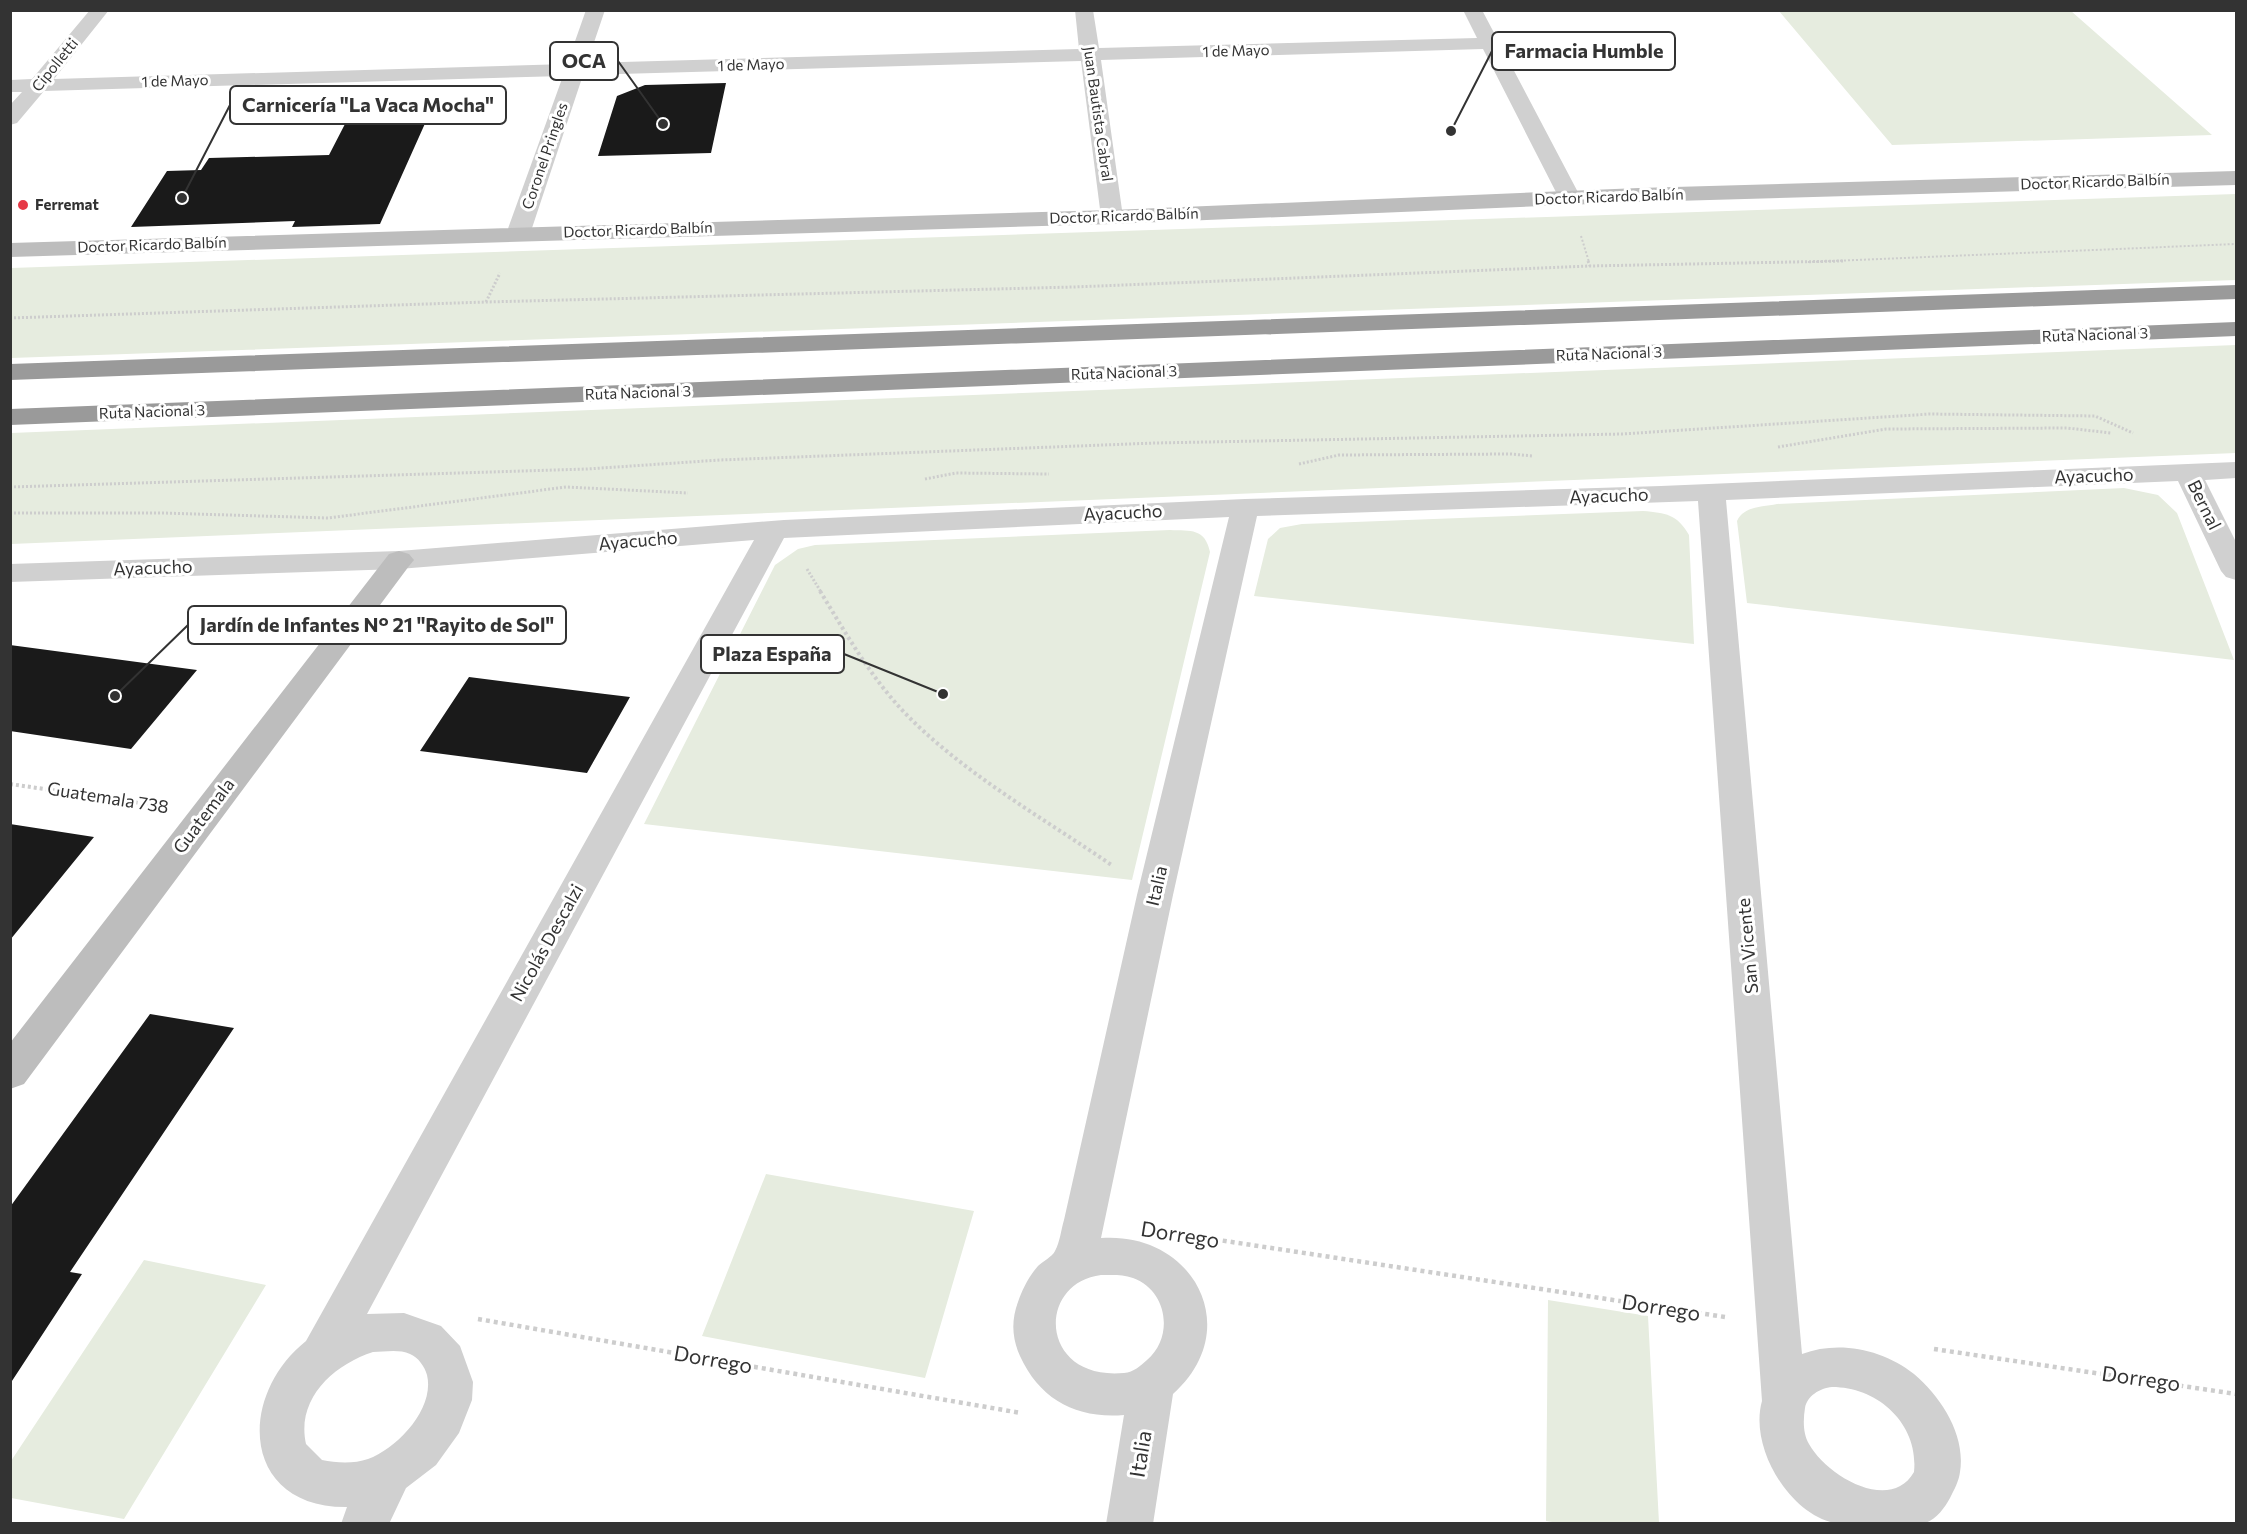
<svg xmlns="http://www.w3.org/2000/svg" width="2247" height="1534" font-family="Commissioner,sans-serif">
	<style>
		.green { fill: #e6ecdf }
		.building { fill: #1a1a1a }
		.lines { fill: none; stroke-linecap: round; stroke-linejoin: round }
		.path-far3 { stroke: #cdcdcd; stroke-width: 2; stroke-dasharray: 2 2; stroke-linecap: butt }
		.path-far2 { stroke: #cdcdcd; stroke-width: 3; stroke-dasharray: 2 2; stroke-linecap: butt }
		.path-far1 { stroke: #cdcdcd; stroke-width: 4; stroke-dasharray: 3 3; stroke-linecap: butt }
		.path { stroke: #cdcdcd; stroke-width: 4.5; stroke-dasharray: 4 4; stroke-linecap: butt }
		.street { fill: #d0d0d0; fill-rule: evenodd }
		.secondary { fill: #bdbdbd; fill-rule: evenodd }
		.highway { fill: #9a9a9a; fill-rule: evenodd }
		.poi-dot { fill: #e63946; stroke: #fff; stroke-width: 2 }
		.labels { text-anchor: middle; stroke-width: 6; stroke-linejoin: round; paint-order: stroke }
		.far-street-label { font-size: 15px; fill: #333; stroke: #fff }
		.far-poi-label { font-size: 15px; font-weight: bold; fill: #333; stroke: #fff; text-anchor: start }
		.street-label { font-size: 18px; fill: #333; stroke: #fff }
		.near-street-label { font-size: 21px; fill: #333; stroke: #fff }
		.leader { fill: none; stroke: #333; stroke-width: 2 }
		.callout-dot { fill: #333; stroke: #fff; stroke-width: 2 }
		.callout { fill: #fff; stroke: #333; stroke-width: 2 }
		.callout-label { font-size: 20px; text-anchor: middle; font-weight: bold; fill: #333 }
	</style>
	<rect width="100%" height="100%" fill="#fff"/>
	<!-- green -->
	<path class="green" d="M1779,11H2071L2212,135L1892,145Z
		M2236,194V280L11,358V268Z
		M2236,345V453L11,544V433Z
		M2124,488L2158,495L2177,513L2234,660L1747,603L1737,521C1744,506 1762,507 1777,504Z
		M1643,511C1666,513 1677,514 1689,535L1694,644L1254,596L1268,539L1280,528L1302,524Z
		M1170,530C1191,531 1205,528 1210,552L1132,880L644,824L775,565L798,549L815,545Z
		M766,1174L974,1211L925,1378L702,1336Z
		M144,1260L266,1285L124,1519L11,1498V1461Z
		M1548,1300L1648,1316L1659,1523L1565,1524L1546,1521Z"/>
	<!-- building -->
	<path class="building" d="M726,83L711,153L598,156L617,96L645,85Z
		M440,90L380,224L292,227L295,221L131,227L167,171L201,170L209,158L329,155L361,93Z
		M10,645L197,670L131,749L10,731Z
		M469,677L605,694L630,697L587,773L420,751Z
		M10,824L94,837L10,940Z
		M150,1014L234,1028L70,1272L82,1274L10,1384V1207Z"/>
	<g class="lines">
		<!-- path-far3 -->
		<path class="path-far3" d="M1581,236L1589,262
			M1808,262L2236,244"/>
		<!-- path-far2 -->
		<path class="path-far2" d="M1588,261L1590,266
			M486,302L500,273
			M10,318L486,302L1074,287L1590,266L1843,261
			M1778,447L1886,429L2067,428L2111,433
			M1299,464L1339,455L1511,454L1533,456
			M925,479L956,473L1049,474
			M10,487L587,469L720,460L1155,443L1622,434L1930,414L2095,416L2133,433
			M10,513H162L328,518L566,487L688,493
			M807,569L821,592"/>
		<!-- path-far1 -->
		<path class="path-far1" d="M820,591C845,632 870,676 903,711C961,772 1043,818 1113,866
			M10,784L154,805"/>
		<!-- path -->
		<path class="path" d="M1199,1237L1725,1317
			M478,1319L1021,1413
			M1934,1349L2236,1394"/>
		<!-- street -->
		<path class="street" d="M90,10H109L54,79L567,64L586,10H605L587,63L1079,49L1075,10H1093L1099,48L1477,38L1463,10H1482L1581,198L1578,203L1570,205L1562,203L1559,198L1483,49L1101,60L1123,217L1120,222L1112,224L1104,222L1101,217L1081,61L583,75L530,234L526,239L518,241L510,239L506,234L563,76L44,91L17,123L10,125V105L22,92H10V80L32,79Z
			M2236,462V478L2205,480L2236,542V580L2226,577L2221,571L2178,481L1726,500L1802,1354C1838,1340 1883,1349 1914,1374C1941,1397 1966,1435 1960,1472C1959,1481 1954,1490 1950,1498C1945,1507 1937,1519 1925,1523C1915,1526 1900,1524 1889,1524C1872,1524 1851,1527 1834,1523C1788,1513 1749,1446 1762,1401L1698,501L1257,516L1173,895L1101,1238C1193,1231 1246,1329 1173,1394L1153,1524H1106L1124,1415C1077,1419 1040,1400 1020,1356C1012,1338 1011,1321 1018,1302C1022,1290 1029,1276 1038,1266C1043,1261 1052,1257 1055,1251C1060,1242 1061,1230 1064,1220L1137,895L1229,517L784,538L367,1314L404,1313L441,1326L460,1346L473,1382L472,1400L459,1433L436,1465L406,1488L389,1524H341L347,1507C242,1508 236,1397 306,1341L754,540L399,569L10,582V564L399,551L784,520L1245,499L1661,486ZM1101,1275C1112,1275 1122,1274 1133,1278C1168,1291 1174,1337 1147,1360C1140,1366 1134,1372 1124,1373C1039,1381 1036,1283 1101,1275ZM373,1352C384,1352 399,1349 410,1354C418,1357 425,1367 427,1375C435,1408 398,1448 368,1459C354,1464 336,1463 322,1460L306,1444C296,1399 333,1365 373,1352ZM1832,1387C1878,1387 1919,1424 1914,1472C1890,1514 1826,1475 1809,1444C1803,1434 1803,1420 1805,1408C1807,1396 1820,1388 1832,1387Z"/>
		<!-- secondary -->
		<path class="secondary" d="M2236,171V185L1639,202L1112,224L10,257V243L1112,210L1639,188Z
			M399,551L409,554L414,560L409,566L24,1084L10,1089V1043L389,554Z"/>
		<!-- highway -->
		<path class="highway" d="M2236,285V299L10,380V364Z
			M2236,322V336L10,425V409Z"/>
	</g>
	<!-- markers -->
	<circle class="poi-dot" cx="23" cy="205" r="6"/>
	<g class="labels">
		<!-- far-street labels -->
		<g class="far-street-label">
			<text transform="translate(1236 51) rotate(-2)" y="5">1 de Mayo</text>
			<text transform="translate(55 65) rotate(-51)" y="5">Cipolletti</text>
			<text transform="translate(751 65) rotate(-2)" y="5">1 de Mayo</text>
			<text transform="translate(175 81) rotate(-2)" y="5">1 de Mayo</text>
			<text transform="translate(1098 114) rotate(82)" y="5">Juan Bautista Cabral</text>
			<text transform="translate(545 156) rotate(-71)" y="5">Coronel Pringles</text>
			<text transform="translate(2095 182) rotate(-2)" y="5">Doctor Ricardo Balbín</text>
			<text transform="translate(1609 197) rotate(-2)" y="5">Doctor Ricardo Balbín</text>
			<text transform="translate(1124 216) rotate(-2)" y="5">Doctor Ricardo Balbín</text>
			<text transform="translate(638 230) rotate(-2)" y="5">Doctor Ricardo Balbín</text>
			<text transform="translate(152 245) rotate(-2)" y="5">Doctor Ricardo Balbín</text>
			<text transform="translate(2095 335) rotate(-2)" y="5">Ruta Nacional 3</text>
			<text transform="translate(1609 354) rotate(-2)" y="5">Ruta Nacional 3</text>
			<text transform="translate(1124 373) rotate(-2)" y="5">Ruta Nacional 3</text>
			<text transform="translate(638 393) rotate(-2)" y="5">Ruta Nacional 3</text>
			<text transform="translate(152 412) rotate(-2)" y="5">Ruta Nacional 3</text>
		</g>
		<!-- far-poi labels -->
		<g class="far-poi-label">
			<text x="35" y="210">Ferremat</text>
		</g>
		<!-- street labels -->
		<g class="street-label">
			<text transform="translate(2094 476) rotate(-2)" y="6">Ayacucho</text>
			<text transform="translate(1609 496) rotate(-2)" y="6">Ayacucho</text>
			<text transform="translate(2204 505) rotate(64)" y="6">Bernal</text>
			<text transform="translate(1123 513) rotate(-3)" y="6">Ayacucho</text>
			<text transform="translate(638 541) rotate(-5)" y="6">Ayacucho</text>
			<text transform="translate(153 568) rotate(-2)" y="6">Ayacucho</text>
			<text transform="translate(108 798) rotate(9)" y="6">Guatemala 738</text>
			<text transform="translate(204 816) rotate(-53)" y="6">Guatemala</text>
			<text transform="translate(1157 886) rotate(-77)" y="6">Italia</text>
			<text transform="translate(547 943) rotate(-61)" y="6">Nicolás Descalzi</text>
			<text transform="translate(1748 946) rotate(-95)" y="6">San Vicente</text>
		</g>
		<!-- near-street labels -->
		<g class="near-street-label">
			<text transform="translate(1180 1235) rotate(9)" y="7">Dorrego</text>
			<text transform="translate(1661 1308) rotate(9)" y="7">Dorrego</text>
			<text transform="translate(713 1360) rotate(10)" y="7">Dorrego</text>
			<text transform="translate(2141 1379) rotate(8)" y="7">Dorrego</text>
			<text transform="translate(1141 1454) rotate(-81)" y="7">Italia</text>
		</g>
	</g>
	<!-- callouts -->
	<path class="leader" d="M1451 131L1492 51M663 124L618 61M182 198L230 105M115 696L188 625M943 694L844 654"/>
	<g class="callout-dot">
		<circle cx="1451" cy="131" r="6"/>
		<circle cx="663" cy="124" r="6"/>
		<circle cx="182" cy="198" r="6"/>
		<circle cx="115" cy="696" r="6"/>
		<circle cx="943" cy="694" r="6"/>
	</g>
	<g class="callout">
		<rect x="1492" y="32" width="183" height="38" rx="6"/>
		<rect x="550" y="42" width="68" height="38" rx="6"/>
		<rect x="230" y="86" width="276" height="38" rx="6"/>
		<rect x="188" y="606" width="378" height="38" rx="6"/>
		<rect x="701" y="635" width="143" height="38" rx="6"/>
	</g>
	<g class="callout-label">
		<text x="1584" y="58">Farmacia Humble</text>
		<text x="584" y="68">OCA</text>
		<text x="368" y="112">Carnicería "La Vaca Mocha"</text>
		<text x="377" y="632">Jardín de Infantes N° 21 "Rayito de Sol"</text>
		<text x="772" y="661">Plaza España</text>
	</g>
	<!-- border -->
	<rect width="2247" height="1534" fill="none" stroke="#333333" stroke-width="24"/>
</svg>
